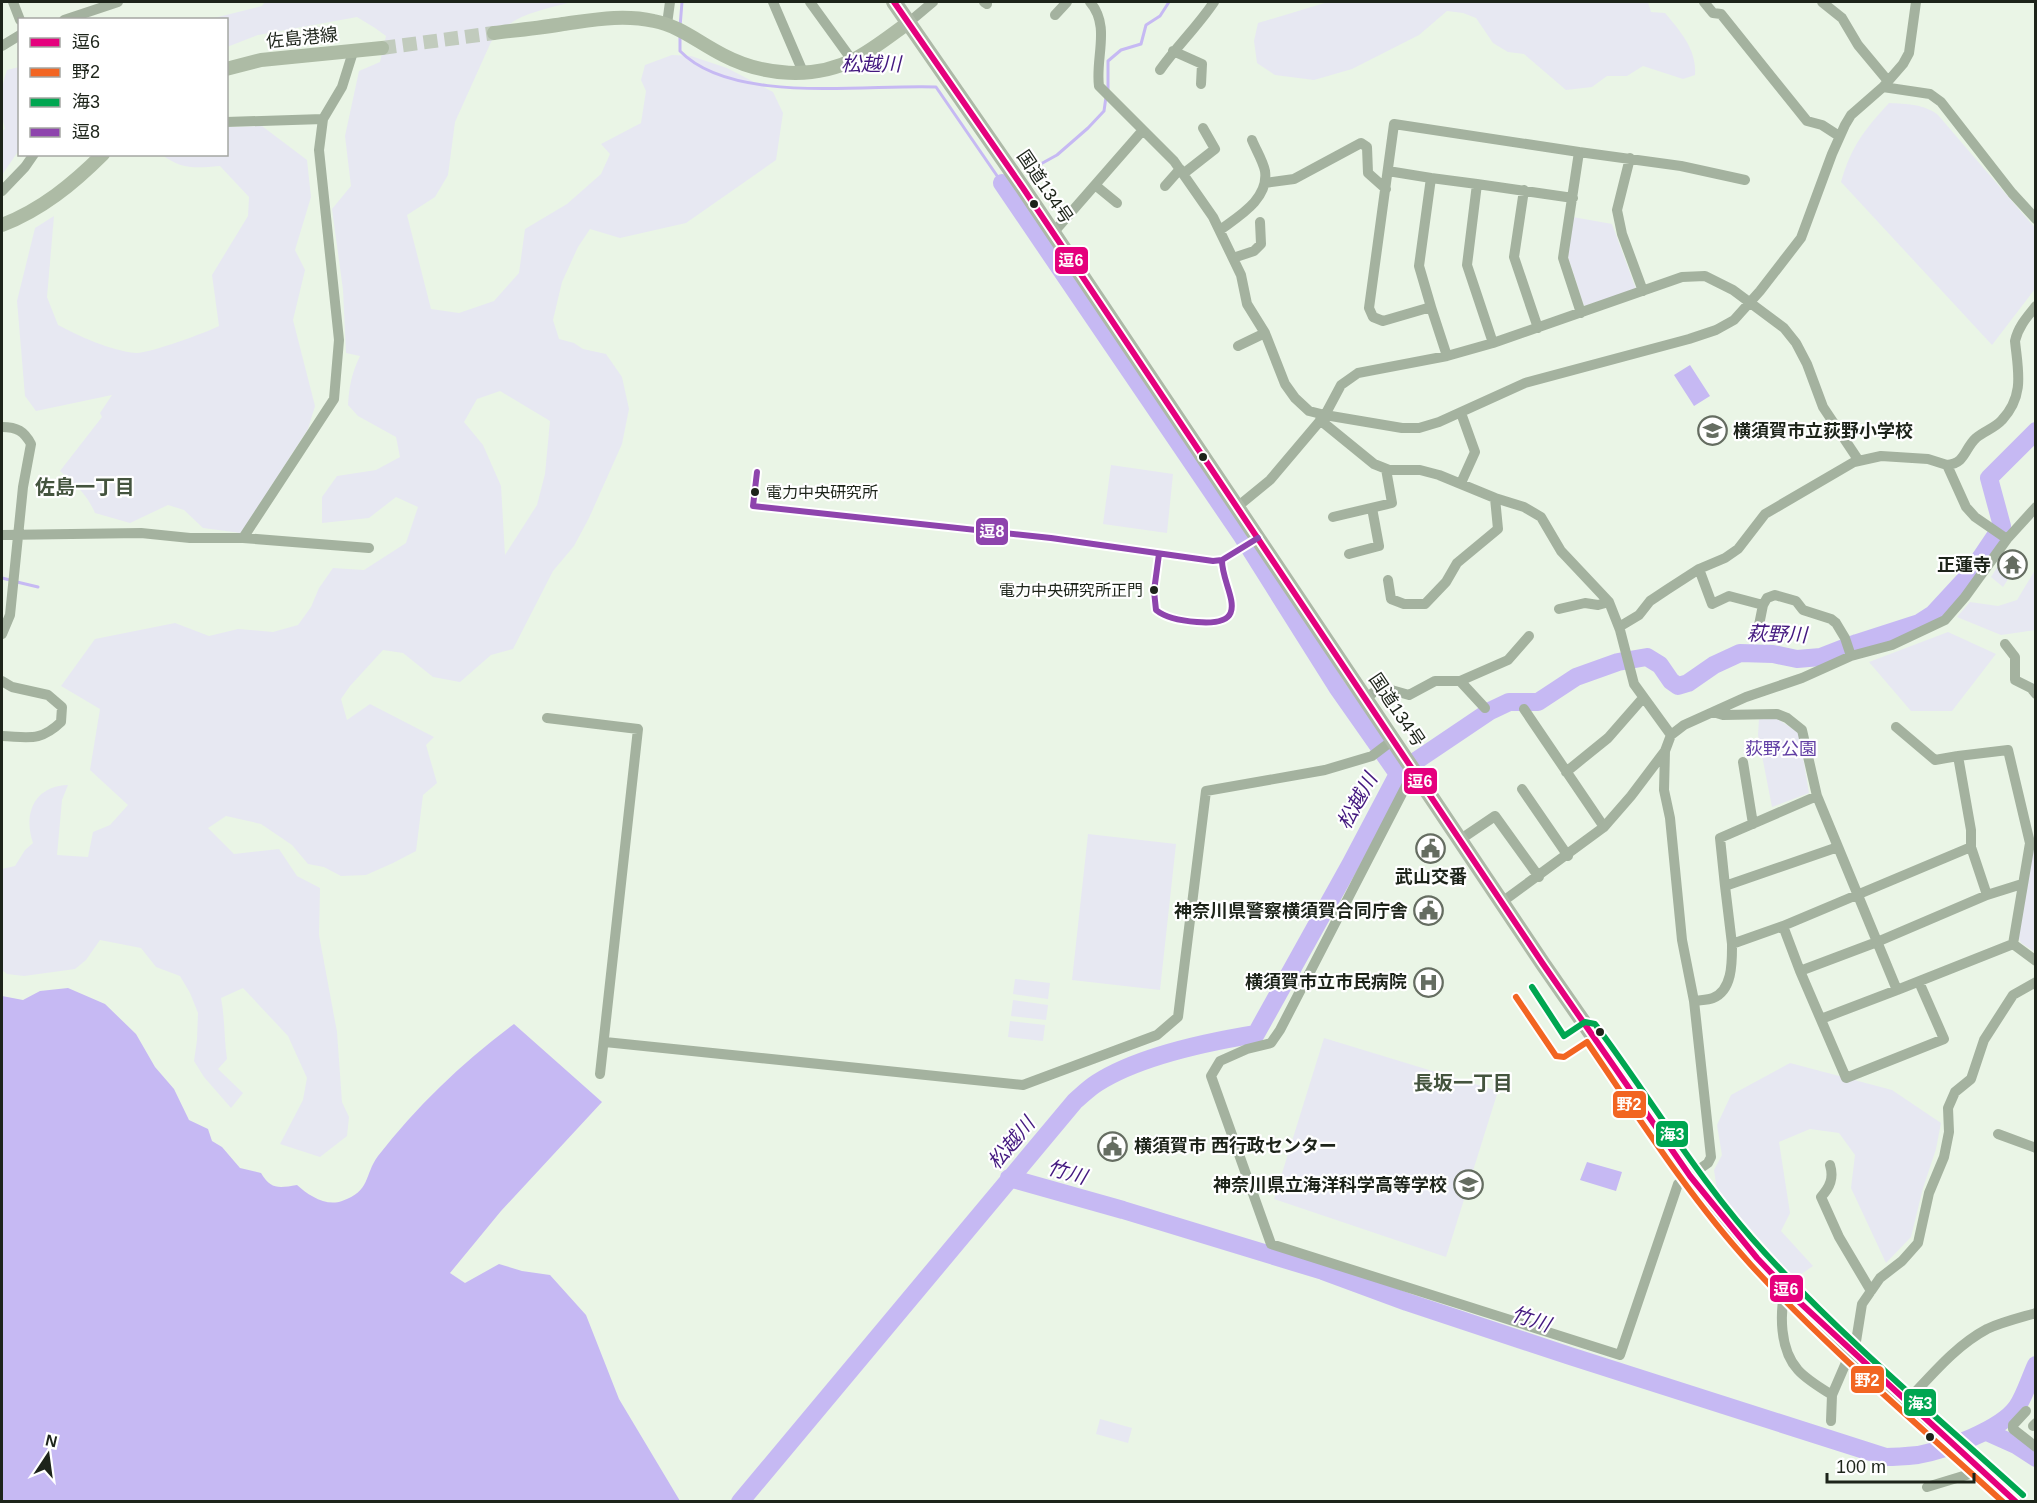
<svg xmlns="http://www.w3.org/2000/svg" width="2037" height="1503" font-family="Arial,'Noto Sans JP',sans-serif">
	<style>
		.green { fill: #e7e8f2; fill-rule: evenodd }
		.water { fill: #c6b9f3 }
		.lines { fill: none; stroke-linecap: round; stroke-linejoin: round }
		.stream { stroke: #c6b9f3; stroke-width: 3 }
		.river { stroke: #c6b9f3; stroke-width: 18 }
		.major-tunnel { stroke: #c1cbbd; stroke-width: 14; stroke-dasharray: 14 7; stroke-linecap: butt }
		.minor { stroke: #a4b29f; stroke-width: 10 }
		.major { stroke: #adbba5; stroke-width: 14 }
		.highway { stroke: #adb9a7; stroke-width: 16 }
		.bus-1-casing { stroke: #fff; stroke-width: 10 }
		.bus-2-casing { stroke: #fff; stroke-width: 10 }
		.bus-3-casing { stroke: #fff; stroke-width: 10 }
		.bus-4-casing { stroke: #fff; stroke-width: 10 }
		.bus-1 { stroke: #e5007d; stroke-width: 6 }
		.bus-2 { stroke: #f26522; stroke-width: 6 }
		.bus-3 { stroke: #00a651; stroke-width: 6 }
		.bus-4 { stroke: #8e44ad; stroke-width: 6 }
		.bus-dot { fill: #1d241a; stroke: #fff; stroke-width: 2 }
		.labels { text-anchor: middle; stroke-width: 4.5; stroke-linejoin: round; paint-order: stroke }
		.bus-label { font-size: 16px; fill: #1d241a; stroke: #fff; text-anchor: start }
		.street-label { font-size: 18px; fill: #1d241a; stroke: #fff }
		.poi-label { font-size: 18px; font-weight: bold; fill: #1d241a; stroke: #fff; text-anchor: end }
		.park-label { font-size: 18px; fill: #613ea4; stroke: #fff }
		.water-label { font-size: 20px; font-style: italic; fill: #43187f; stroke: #fff }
		.neighbourhood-label { font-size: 20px; font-weight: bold; fill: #44543e; stroke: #fff }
		.line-badge { stroke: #fff; stroke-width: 2 }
		.badge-label { font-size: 16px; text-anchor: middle; font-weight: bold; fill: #fff }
	</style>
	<rect width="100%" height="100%" fill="#eaf5e6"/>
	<!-- green -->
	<path class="green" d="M265,2H571C540,11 511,14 491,42L455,122L448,175L435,197L407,215L431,309L459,313L494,301L519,273L525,229L567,204L601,174L610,154L601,144L641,123L646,91L641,80L645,65L672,55L691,56L727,68L773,92L783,113L776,160L686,223L620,238L590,229L578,247L562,282L553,320L559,339L574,343L583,349L606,354L622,377L629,409L622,444L589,518L574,546L553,571L513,649L491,655L460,682L433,677L403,653L383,650L350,686L341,699L347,720L370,704L434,737L426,745L437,783L423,795L416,851L393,863L366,875L341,876L324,867L308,864L292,845L261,824L226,816L208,828L234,854L279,849L297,876L320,888L319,935L337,1032L342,1102L349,1117L347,1136L320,1157L280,1144L303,1100L307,1078L288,1036L243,988L221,998C225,1019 224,1039 227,1059L218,1069L243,1093L231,1108L204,1077L194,1061L197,1040L198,1013L190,993L180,976L156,967L141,948L100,940L86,960L75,969L24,976L7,974L2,970V869L15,866L25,850L33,843C23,814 34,786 68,785L62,800L57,855L88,857L93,832L110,825L128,805L90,770L100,709L61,686L95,639L175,623L209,636L238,629L273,632L298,625L311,607L319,588L333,568L364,570L406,543L418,507L396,497L369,518L322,523V497L337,476L376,470L400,457L396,437L358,416L348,405C349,387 352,372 360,356L346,353L343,290L332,209L351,186L345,136L359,71L380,62L386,36L375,28L357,17L258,35L227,47L226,20L210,19L262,6ZM500,391L550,421L545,474L537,505L505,555L501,486L483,445L464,422L477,399Z
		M1328,2H1648L1651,12L1665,13C1681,32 1697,50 1695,75L1683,79L1643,66L1627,76H1607L1592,87L1566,90L1524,54L1508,52L1493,43L1476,18L1463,13L1447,11L1419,35L1352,69L1314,80L1275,75L1257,63L1254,41L1258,23Z
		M19,67V150L2,175V131L5,129C0,110 0,88 7,70Z
		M1889,103C1906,104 1925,104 1938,115L2035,228V289L1992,345L1841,182C1851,147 1864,130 1889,103Z
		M262,126L307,160L311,197L295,250L305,270L293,320L315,406L308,429L241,533L203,528L184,510L168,505L130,523L95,513C87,494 75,484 60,471L102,417L100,413L112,395L36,411L25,396L17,301L35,228L54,216L47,297L58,325C79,336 111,351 136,353C147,354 208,332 219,326L212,275L248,216L249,197L220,166C195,168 183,170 162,155L226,154L227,127Z
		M1573,217L1612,224L1636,289L1584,306L1568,257Z
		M1111,465L1173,474L1167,533L1103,524Z
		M2005,555L2017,565L2003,587L1991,577Z
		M2035,570V630L2001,635L1957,617L1970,602L1998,606L2017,600Z
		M1948,632L1996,654L1952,711H1911L1869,662Z
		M1776,718L1799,733L1809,793L1772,807L1758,735L1759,719Z
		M1088,834L1176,844L1160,990L1072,980Z
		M2033,846H2035V952L2021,943L2018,936Z
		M1015,979L1050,983L1048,999L1013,994Z
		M1013,1000L1048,1005L1046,1020L1011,1016Z
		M1010,1021L1045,1025L1043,1041L1008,1037Z
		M1324,1038L1498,1091L1446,1257L1274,1199Z
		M1790,1063L1892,1090L1941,1123L1936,1149L1923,1188L1911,1237L1886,1263L1851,1188L1855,1155L1839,1133L1810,1129L1779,1142L1790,1213L1781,1231L1813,1266L1794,1279L1717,1190L1714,1170L1722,1155L1717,1125L1731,1095Z
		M1100,1419L1132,1428L1128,1443L1096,1434Z"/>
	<!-- water -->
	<path class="water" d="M1690,365L1710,396L1694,406L1674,375Z
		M68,988L105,1004L136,1034L155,1067L174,1089L189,1120L208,1129L212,1141L222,1147L240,1168L261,1173C271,1190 279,1188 297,1185C308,1195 326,1207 342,1201C371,1191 364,1175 378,1156C417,1106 463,1062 514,1024L602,1102L501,1211L450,1273L465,1283L499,1264L522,1271L550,1275L586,1315L619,1399L680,1501H2V996L23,1000L40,991Z
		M1587,1162L1622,1172L1616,1191L1580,1180Z"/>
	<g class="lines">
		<!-- stream -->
		<path class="stream" d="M680,27L682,2
			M680,36V51C732,105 866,84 936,87L1002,183L1006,181
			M1108,90V61L1121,50L1141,44L1146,25L1160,16L1169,2
			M1028,171L1057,155L1088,128L1104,111L1106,97
			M2,578L10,580
			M17,582L38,587"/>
		<!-- river -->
		<path class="river" d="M1398,773L1490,711L1509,702H1538L1576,677L1618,662L1647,657L1660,665L1671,681L1678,686L1688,683L1714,665L1740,653L1773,654L1797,659L1821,657L1857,643L1919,623L1933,614L1969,575L2002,526L1989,478L2036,431
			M1009,1178L1123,1210L1323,1271L1407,1302L1570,1356L1886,1457C1897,1457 1908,1456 1918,1455C1945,1450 2001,1430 2017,1407C2025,1395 2030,1378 2036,1365
			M1987,1432L2016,1445L2036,1458
			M740,1502L1075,1101C1082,1095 1089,1088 1097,1083C1139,1056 1207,1042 1256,1034L1351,863L1398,774L1337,687L1242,536L1002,183"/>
		<!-- major-tunnel -->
		<path class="major-tunnel" d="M382,48L494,33"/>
		<!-- minor -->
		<path class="minor" d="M13,2L20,20
			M773,2L803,72
			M810,2L852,60
			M984,2L987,4
			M1090,2C1111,26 1095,58 1099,86L1174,161L1213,217L1241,275L1247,304L1265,333L1285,384L1295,398L1309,411L1325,415L1402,428H1419L1439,422L1525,383L1689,339L1716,330L1734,320L1760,291L1801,238L1832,154L1845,125L1851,115L1883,87L1903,64L1909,53L1916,2
			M1704,2L1713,13L1721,14L1807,121L1822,125L1839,136
			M1822,2L1842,18L1858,45L1888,81
			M1055,15L1067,2
			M64,20L118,2
			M908,23L933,2
			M667,24L670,2
			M2,46L20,35
			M1173,51L1202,64L1201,84
			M1160,70C1177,46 1198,26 1214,2
			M1883,87L1930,94L1941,102L2012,193L2036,219
			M226,122L323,119
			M1579,152L1681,166L1745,180
			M1630,158L1617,210L1622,234L1643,291
			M1388,171L1431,178L1419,266L1431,307
			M1183,174L1215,149L1203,128
			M1431,178L1477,184L1467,265L1493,343
			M1265,183L1294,179L1361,143L1367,147L1368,173L1386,189
			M1477,184L1573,198
			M1095,185L1117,203
			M1165,186L1180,169
			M1524,190L1514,257L1538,328
			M2,191L25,167L34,154
			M1220,230C1239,216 1269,199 1265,171C1263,161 1256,150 1252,140
			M1053,233L1143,130
			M1233,258L1254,251L1261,244L1260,222
			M1238,346L1265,333
			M1447,356L1431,307L1383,321L1373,317L1369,308L1394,124L1579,152L1563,258L1581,313
			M1461,413L1475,452L1461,483
			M1320,420L1374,464L1389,470H1420L1439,475L1495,498L1524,507L1541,517L1561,551L1609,602L1620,630L1634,684L1671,735
			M2,427C17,427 24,431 31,444L23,487L10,615L2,634
			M1947,465C1966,463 1964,449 1976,438C1984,431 1995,428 2002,420C2025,395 2018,371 2015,341C2018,327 2027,317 2036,306
			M1237,507L1270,480L1325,415L1341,385L1358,373L1447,356L1493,343L1682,277L1705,276L1733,290L1784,328L1796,343L1807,364L1823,407L1859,461
			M1333,517L1392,503L1386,469
			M2,535L141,533L190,538H243L369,548
			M243,538L334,399L339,340L319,150L323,119L342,87L353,52
			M2007,539L2036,507
			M1349,554L1379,546L1372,508
			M1699,569L1712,604L1729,596L1763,605L1767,598L1775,595L1796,601L1803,610L1831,619L1836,623L1845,638L1851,656
			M1388,580L1391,599L1404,604H1425L1446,582L1457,563L1498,529L1495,498
			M1559,609L1585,603L1598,605L1609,602
			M1758,630L1763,605
			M2005,644L2015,657V680L2031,688L2036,694
			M2,681L12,687L48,695L62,707L61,722C40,742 29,737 2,736
			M1460,681L1485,708
			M1366,698L1381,687L1409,695L1435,681H1460L1508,660L1529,636
			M1524,709L1604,827
			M1713,712L1723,715L1777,714L1787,718L1802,730L1817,796L1897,990L2013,944
			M547,718L638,729L600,1074
			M1896,727L1935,760L1958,756
			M1743,762L1753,824
			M1566,772L1608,738L1643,698
			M1417,775L1407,784L1280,1030L1271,1043L1247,1049L1220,1061L1211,1076L1271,1244L1620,1355L1678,1184L1708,1163L1711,1157L1694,1001L1682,940L1670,818L1664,790L1665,751
			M1522,789L1568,856
			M1461,839L1495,816L1539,877
			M1971,847L1987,895
			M1725,886L1720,838L1817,796
			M1502,902L1604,827L1631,796L1665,751L1671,735L1684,725L1746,697L1802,678L1851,656L1892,645L1945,620L1965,597L2007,539L1975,517L1966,507L1947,465L1928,459L1881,456L1854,462L1765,514L1738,549L1725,558L1699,569L1668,589L1650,601L1639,615L1619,627
			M1783,926L1800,971L1846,1078L1944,1039L1919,982
			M1732,944L1725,886L1838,847
			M2013,944L2036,961
			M1800,971L1877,942L1987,895L2022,884
			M1694,1001C1700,1000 1708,1000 1713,998C1733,990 1732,961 1732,944L1783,926L1971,847V830L1958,756L2008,750L2030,843L2013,944
			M1821,1019L1897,990
			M605,1042L1023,1085L1157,1035L1178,1017L1206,791L1325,770L1372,756L1393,740
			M1998,1134L2036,1148
			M1830,1165C1834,1178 1830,1187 1821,1197L1839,1237L1871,1291
			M1785,1288C1780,1313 1779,1349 1798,1370C1807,1380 1821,1388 1832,1395
			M1854,1354L1862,1304L1880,1278L1902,1261L1918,1243L1929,1193L1944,1157L1949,1132L1948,1108L1955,1092L1971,1079L1984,1040L2013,995L2036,982
			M1907,1401C1931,1376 1955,1346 1987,1329C2002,1322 2019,1318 2036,1313
			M2026,1411L2013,1425V1429L2036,1447
			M1831,1421L1832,1395L1851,1351
			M2033,1426L2036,1423
			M1927,1487L1983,1470"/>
		<!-- major -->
		<path class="major" d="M494,33C517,30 540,28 563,24C593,20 622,14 654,21C680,26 699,43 723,55C763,76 814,80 855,59C874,49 891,35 908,23
			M226,69L261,60L382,48
			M2,225C41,210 73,184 103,154"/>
		<!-- highway -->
		<path class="highway" d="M894,2L1023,188L1543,964L1690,1176L1757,1258L1797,1300L2017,1502"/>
		<defs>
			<path id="bus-1" d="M894,2L1023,188L1543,964L1690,1176L1757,1258L1797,1300L2016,1502"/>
			<path id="bus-2" d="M1516,997L1556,1056L1564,1057L1587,1042C1639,1118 1689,1197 1751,1265C1829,1350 1918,1424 2003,1502"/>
			<path id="bus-3" d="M1532,987L1564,1036L1585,1022L1595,1024C1652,1100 1700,1183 1765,1253C1845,1340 1936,1416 2023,1495"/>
			<path id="bus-4" d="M757,472L753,506L1051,538L1213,561L1222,560L1258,538
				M1159,554L1154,591L1156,610C1167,619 1183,621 1197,622C1257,627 1221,587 1222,560"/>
		</defs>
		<!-- bus-1 casing -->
		<use href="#bus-1" class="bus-1-casing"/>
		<!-- bus-2 casing -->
		<use href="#bus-2" class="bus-2-casing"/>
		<!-- bus-3 casing -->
		<use href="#bus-3" class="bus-3-casing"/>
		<!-- bus-4 casing -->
		<use href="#bus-4" class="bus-4-casing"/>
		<!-- bus-1 -->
		<use href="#bus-1" class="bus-1"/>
		<!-- bus-2 -->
		<use href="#bus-2" class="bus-2"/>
		<!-- bus-3 -->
		<use href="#bus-3" class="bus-3"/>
		<!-- bus-4 -->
		<use href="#bus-4" class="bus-4"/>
	</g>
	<!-- icons -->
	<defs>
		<symbol id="school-ring" viewBox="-11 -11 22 22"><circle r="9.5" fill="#fff" stroke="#656d61" stroke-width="1.5"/><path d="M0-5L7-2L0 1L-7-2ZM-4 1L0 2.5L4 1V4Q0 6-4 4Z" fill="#656d61"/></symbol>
		<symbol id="temple-ring" viewBox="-11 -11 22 22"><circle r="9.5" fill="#fff" stroke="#656d61" stroke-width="1.5"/><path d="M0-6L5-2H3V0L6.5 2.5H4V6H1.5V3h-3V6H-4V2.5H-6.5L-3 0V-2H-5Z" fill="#656d61"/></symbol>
		<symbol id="civic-ring" viewBox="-11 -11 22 22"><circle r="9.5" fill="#fff" stroke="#656d61" stroke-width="1.5"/><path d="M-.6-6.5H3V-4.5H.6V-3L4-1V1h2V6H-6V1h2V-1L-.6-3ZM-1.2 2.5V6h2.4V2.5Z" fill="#656d61"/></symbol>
		<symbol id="hospital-ring" viewBox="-11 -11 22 22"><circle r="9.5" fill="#fff" stroke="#656d61" stroke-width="1.5"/><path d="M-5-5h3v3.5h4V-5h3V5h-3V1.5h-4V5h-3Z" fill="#656d61"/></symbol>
	</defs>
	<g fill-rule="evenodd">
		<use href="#school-ring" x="1696" y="414" width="33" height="33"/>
		<use href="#temple-ring" x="1996" y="548" width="33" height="33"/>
		<use href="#civic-ring" x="1414" y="832" width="33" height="33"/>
		<use href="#civic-ring" x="1412" y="894" width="33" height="33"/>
		<use href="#hospital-ring" x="1412" y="966" width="33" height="33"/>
		<use href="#civic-ring" x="1096" y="1130" width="33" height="33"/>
		<use href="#school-ring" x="1452" y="1168" width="33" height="33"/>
	</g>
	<!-- markers -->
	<g class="bus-dot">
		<circle cx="1034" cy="204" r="5"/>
		<circle cx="1203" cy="457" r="5"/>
		<circle cx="755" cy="492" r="5"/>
		<circle cx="1154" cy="590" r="5"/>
		<circle cx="1600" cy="1032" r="5"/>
		<circle cx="1930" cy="1437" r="5"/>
	</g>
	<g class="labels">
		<!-- bus labels -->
		<g class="bus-label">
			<text x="766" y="498">電力中央研究所</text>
			<text x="1143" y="596" text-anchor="end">電力中央研究所正門</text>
		</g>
		<!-- street labels -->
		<g class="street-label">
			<text transform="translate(302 38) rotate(-6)" y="6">佐島港線</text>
			<text transform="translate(1045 187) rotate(56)" y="6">国道134号</text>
			<text transform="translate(1397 710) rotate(56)" y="6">国道134号</text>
		</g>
		<!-- poi labels -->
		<g class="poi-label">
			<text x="1733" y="437" text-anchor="start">横須賀市立荻野小学校</text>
			<text x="1991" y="571">正蓮寺</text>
			<text x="1431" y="883" text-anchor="middle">武山交番</text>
			<text x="1408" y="917">神奈川県警察横須賀合同庁舎</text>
			<text x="1407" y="988">横須賀市立市民病院</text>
			<text x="1134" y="1152" text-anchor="start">横須賀市 西行政センター</text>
			<text x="1447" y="1191">神奈川県立海洋科学高等学校</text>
		</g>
		<!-- park labels -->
		<g class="park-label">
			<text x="1781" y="755">荻野公園</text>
		</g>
		<!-- water labels -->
		<g class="water-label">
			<text x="871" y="71">松越川</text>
			<text transform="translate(1777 634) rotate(2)" y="7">萩野川</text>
			<text transform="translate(1357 801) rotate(-61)" y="7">松越川</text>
			<text transform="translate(1011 1143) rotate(-50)" y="7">松越川</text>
			<text transform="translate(1067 1172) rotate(16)" y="7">竹川</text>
			<text transform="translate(1531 1319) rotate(18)" y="7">竹川</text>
		</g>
		<!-- neighbourhood labels -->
		<g class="neighbourhood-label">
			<text x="85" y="494">佐島一丁目</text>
			<text x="1463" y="1090">長坂一丁目</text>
		</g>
	</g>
	<g class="line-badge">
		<rect x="1054" y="246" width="35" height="29" rx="6" fill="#e5007d"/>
		<rect x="975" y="517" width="34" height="29" rx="6" fill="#8e44ad"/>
		<rect x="1403" y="767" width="35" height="28" rx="6" fill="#e5007d"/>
		<rect x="1612" y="1090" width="35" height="29" rx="6" fill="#f26522"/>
		<rect x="1655" y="1120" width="34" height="28" rx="6" fill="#00a651"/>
		<rect x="1769" y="1274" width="35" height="29" rx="6" fill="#e5007d"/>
		<rect x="1850" y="1365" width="35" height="29" rx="6" fill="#f26522"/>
		<rect x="1903" y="1388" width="34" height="29" rx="6" fill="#00a651"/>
	</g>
	<g class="badge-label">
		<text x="1071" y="266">逗6</text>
		<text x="992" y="537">逗8</text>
		<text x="1420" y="787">逗6</text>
		<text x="1629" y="1110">野2</text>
		<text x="1672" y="1140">海3</text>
		<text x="1786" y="1295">逗6</text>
		<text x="1867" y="1386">野2</text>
		<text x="1920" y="1409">海3</text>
	</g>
	<!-- border -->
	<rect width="2037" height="1503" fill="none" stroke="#1d241a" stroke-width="6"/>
	<!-- legend -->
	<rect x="18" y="18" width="210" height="138" fill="#ffffff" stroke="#a5a7a3" stroke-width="1.5"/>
	<rect x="30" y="38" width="30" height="9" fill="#e5007d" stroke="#a5a7a3" stroke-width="1.5"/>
	<text x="72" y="48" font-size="18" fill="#1d241a">逗6</text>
	<rect x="30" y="68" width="30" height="9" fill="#f26522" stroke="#a5a7a3" stroke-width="1.5"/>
	<text x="72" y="78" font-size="18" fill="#1d241a">野2</text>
	<rect x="30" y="98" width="30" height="9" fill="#00a651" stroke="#a5a7a3" stroke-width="1.5"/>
	<text x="72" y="108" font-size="18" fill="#1d241a">海3</text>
	<rect x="30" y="128" width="30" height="9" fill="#8e44ad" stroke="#a5a7a3" stroke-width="1.5"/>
	<text x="72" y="138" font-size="18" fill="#1d241a">逗8</text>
	<!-- north arrow -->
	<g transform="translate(48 1455) rotate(13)" stroke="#ffffff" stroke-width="4.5" paint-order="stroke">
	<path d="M0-4.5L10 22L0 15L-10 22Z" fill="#1d241a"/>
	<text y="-9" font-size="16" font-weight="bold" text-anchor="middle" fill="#1d241a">N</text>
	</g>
	<!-- scale -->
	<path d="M1827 1473v9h147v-9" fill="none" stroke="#1d241a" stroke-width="3"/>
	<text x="1836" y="1473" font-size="18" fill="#1d241a" stroke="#ffffff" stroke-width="4.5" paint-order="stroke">100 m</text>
</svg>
